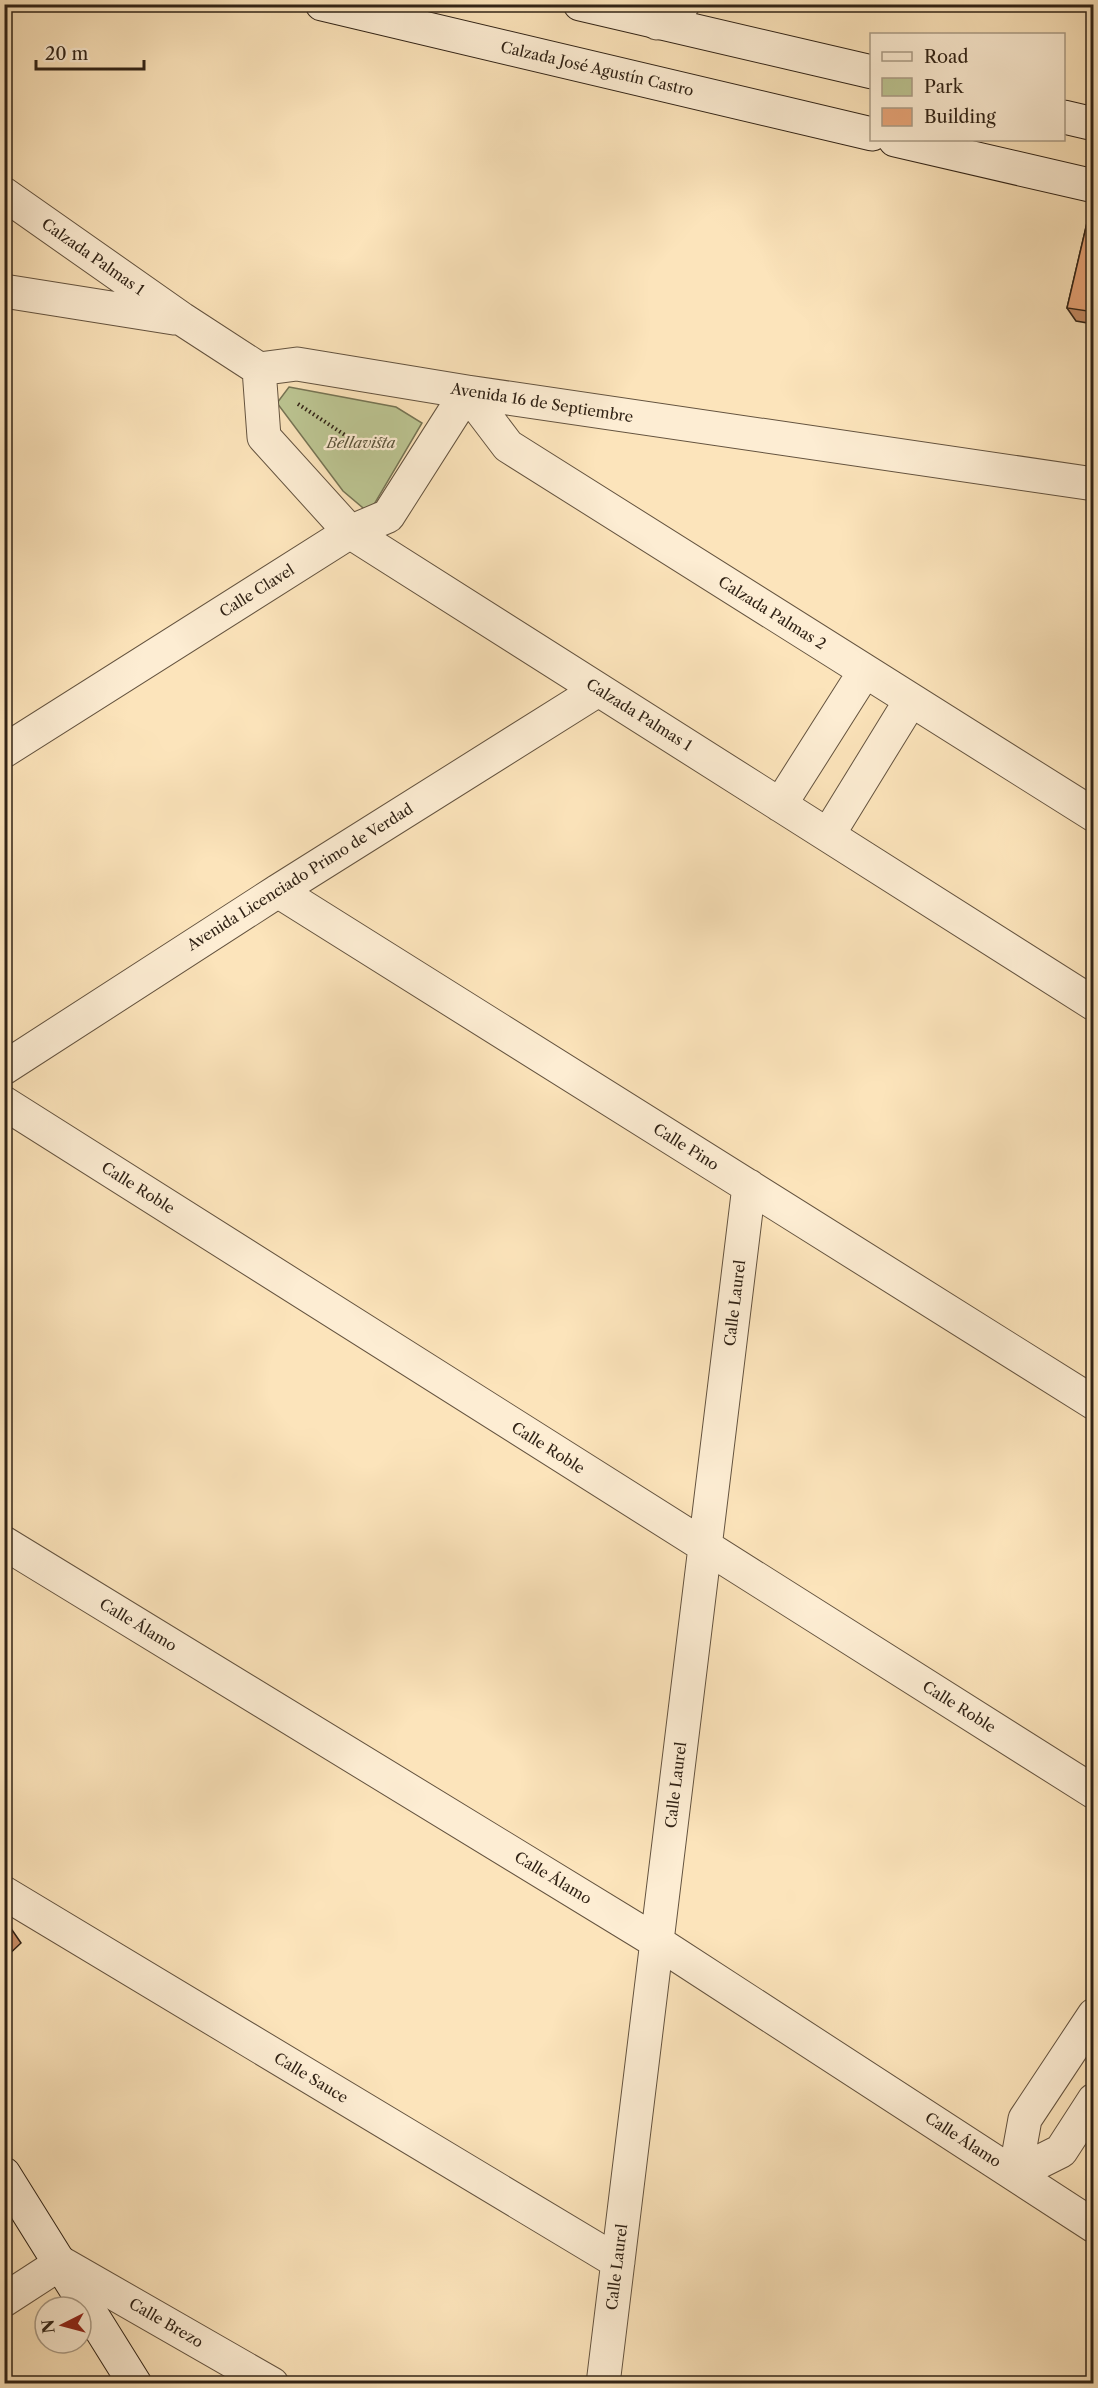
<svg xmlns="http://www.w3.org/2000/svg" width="1098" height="2388" font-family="'Libre Caslon Text',serif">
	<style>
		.green { fill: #bcc592; stroke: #767454; stroke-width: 1.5 }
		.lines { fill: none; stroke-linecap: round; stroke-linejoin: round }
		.minor-casing { stroke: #64533f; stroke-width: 35 }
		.secondary-casing { stroke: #312316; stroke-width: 35 }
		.path { stroke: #312316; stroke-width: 4; stroke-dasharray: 1.5 3; stroke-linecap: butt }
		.minor { stroke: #fdedd3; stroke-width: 33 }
		.secondary { stroke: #fdedd3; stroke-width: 33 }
		.wall { fill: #c88e67; stroke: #312316; stroke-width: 1.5 }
		.building { fill: #e9a578; stroke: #312316; stroke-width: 1.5 }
		.labels { text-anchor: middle; stroke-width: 4.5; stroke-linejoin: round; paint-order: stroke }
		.street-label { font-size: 15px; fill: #312316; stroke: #fdedd3 }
		.park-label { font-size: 15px; font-style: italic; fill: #5b543b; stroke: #fdedd3 }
	</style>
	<rect width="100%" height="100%" fill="#fce4bb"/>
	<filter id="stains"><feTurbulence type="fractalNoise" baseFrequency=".00333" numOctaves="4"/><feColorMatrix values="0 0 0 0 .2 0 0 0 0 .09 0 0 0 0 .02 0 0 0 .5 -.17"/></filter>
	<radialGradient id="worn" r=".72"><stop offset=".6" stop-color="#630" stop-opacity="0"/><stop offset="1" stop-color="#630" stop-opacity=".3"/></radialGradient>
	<!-- green -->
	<path class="green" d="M289,387L396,407L422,423L369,513L343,491L277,403Z"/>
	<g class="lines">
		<defs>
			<path id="minor" d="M657,23L683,4
				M4,194L182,319L259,369L297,364L467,392L1094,484
				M4,291L174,318
				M259,369L264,437L350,532L1094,1004
				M467,392L508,446L1094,815
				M4,751L350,532L388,516L467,392
				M780,805L865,671
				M828,835L911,700
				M278,891L1094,1403
				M4,1068L278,891L598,690
				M4,1103L1094,1792
				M4,1543L657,1942L1094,2226
				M4,1893L618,2262
				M1015,2174L1025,2119L1094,2015
				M1015,2174L1061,2151L1094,2100
				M4,2300L61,2263L272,2384
				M603,2384L749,1186"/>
			<path id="secondary" d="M322,4L872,134
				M580,4L872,72
				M1064,117L1094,124
				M895,140L1094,186
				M4,2174L135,2384"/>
		</defs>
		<!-- minor casing -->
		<use href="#minor" class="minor-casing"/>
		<!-- secondary casing -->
		<use href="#secondary" class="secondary-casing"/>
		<!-- path -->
		<path class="path" d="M298,404L357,443"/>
		<!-- minor -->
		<use href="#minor" class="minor"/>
		<!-- secondary -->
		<use href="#secondary" class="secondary"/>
	</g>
	<!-- wall -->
	<path class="wall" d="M1094,193V324L1076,321L1067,308Z
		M4,1922L8,1924L21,1943L4,1959Z"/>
	<!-- building -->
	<path class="building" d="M1094,193V312L1067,308Z
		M4,1922L8,1924L4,1928Z"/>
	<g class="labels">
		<!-- street labels -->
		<g class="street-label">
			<text transform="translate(597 69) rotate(13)" y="5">Calzada José Agustín Castro</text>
			<text transform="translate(93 257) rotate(35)" y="5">Calzada Palmas 1</text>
			<text transform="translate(542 403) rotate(9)" y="5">Avenida 16 de Septiembre</text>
			<text transform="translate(257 591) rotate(-32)" y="5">Calle Clavel</text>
			<text transform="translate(772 613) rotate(32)" y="5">Calzada Palmas 2</text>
			<text transform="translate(639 715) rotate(32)" y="5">Calzada Palmas 1</text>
			<text transform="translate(300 877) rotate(-32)" y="5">Avenida Licenciado Primo de Verdad</text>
			<text transform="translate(686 1147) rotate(32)" y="5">Calle Pino</text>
			<text transform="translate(138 1188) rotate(32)" y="5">Calle Roble</text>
			<text transform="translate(735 1303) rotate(-83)" y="5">Calle Laurel</text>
			<text transform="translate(548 1448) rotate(32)" y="5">Calle Roble</text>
			<text transform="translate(138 1625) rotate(31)" y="5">Calle Álamo</text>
			<text transform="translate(959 1707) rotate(32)" y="5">Calle Roble</text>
			<text transform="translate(676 1785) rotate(-83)" y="5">Calle Laurel</text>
			<text transform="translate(553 1878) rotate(31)" y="5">Calle Álamo</text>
			<text transform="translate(311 2078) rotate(31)" y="5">Calle Sauce</text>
			<text transform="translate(963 2140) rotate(33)" y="5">Calle Álamo</text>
			<text transform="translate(617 2267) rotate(-83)" y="5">Calle Laurel</text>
			<text transform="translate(166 2323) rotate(30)" y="5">Calle Brezo</text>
		</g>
		<!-- park labels -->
		<g class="park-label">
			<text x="361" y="448">Bellavista</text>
		</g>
	</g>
	<!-- margin -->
	<rect width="1098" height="2388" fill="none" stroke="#fce4bb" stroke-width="24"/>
	<rect x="6" y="6" width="1086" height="2376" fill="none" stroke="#312316" stroke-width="3"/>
	<rect x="12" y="12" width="1074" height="2364" fill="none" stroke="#312316" stroke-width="1.5"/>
	<!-- legend -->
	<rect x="870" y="33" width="195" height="108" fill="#fdedd3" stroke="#ab9c87" stroke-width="1.5"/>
	<rect x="882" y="52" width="30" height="9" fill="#fdedd3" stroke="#ab9c87" stroke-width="1.5"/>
	<text x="924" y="63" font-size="18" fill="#312316">Road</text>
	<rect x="882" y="78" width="30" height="18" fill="#bcc592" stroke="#ab9c87" stroke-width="1.5"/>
	<text x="924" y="93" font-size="18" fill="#312316">Park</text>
	<rect x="882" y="108" width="30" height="18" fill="#e9a578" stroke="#ab9c87" stroke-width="1.5"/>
	<text x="924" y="123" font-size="18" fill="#312316">Building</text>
	<!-- north arrow -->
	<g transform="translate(63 2325) rotate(264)"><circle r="28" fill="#fdedd3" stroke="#ab9c87" stroke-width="1.5"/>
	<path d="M0-4.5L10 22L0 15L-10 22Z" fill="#8f2418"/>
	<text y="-9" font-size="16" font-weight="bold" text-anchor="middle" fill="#312316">N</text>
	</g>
	<!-- scale -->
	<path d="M36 60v9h108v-9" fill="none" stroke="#312316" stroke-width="3"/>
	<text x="45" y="60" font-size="18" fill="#312316" stroke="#fdedd3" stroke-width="4.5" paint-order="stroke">20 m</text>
	<rect width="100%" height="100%" filter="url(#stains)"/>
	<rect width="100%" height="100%" fill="url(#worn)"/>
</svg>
